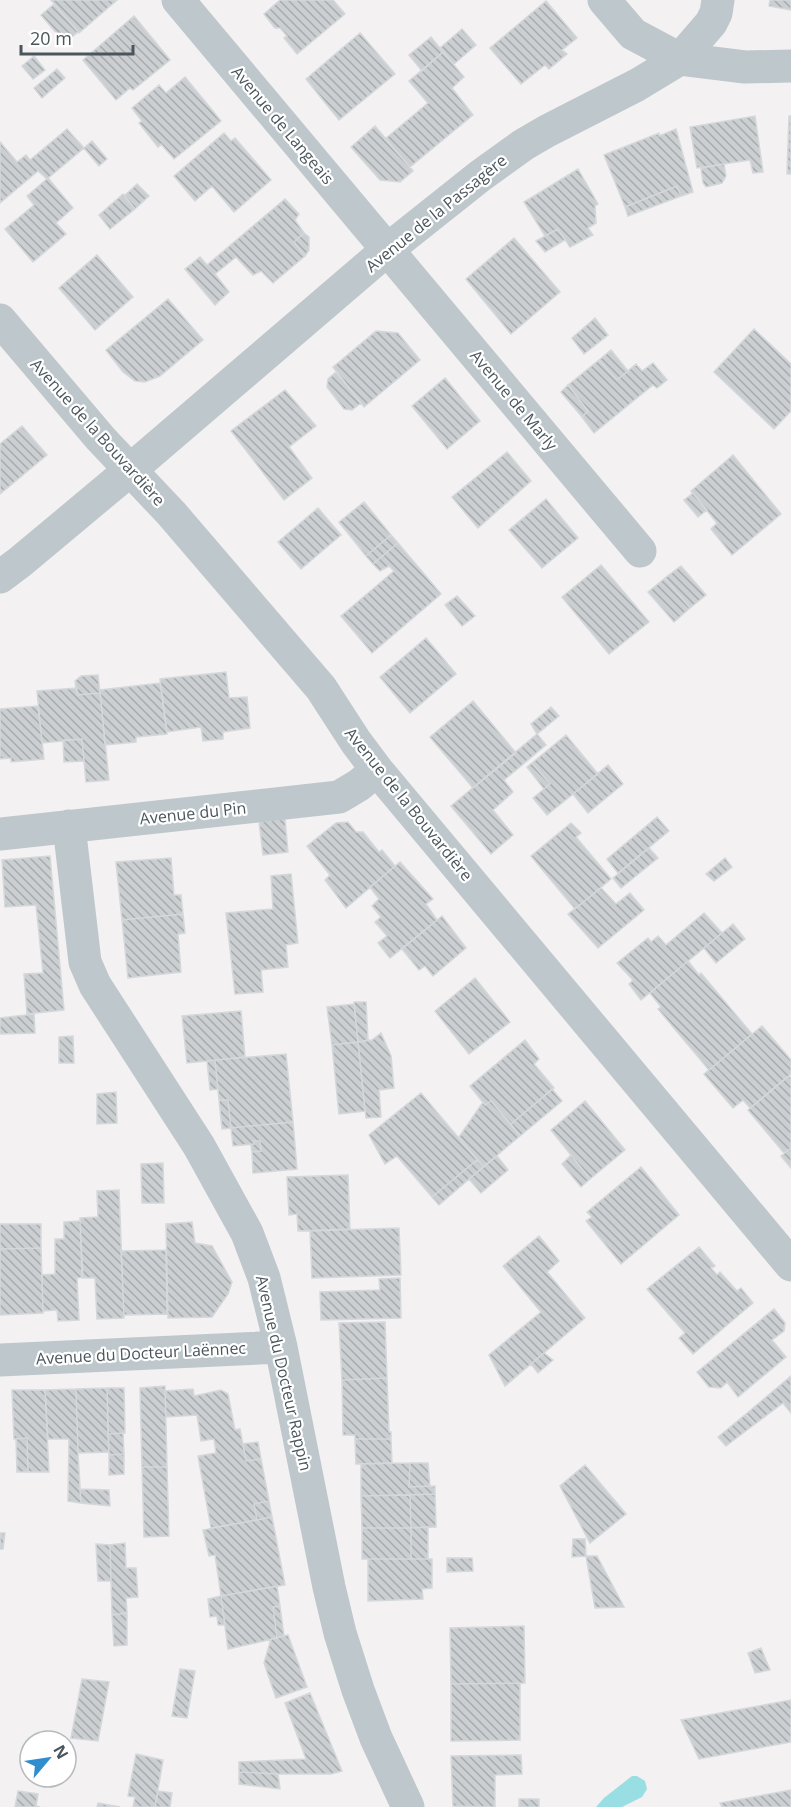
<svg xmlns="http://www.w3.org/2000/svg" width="791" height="1807" font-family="'Open Sans',sans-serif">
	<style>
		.water { fill: #98dee2 }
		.building { fill: url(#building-back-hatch); stroke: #d5d8db; stroke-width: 1.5 }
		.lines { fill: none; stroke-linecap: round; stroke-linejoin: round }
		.minor { stroke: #bec7cb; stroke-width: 33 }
		.labels { text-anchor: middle; stroke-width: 4.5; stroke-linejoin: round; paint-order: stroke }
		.street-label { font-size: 16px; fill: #4b565c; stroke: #fff }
	</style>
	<defs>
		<pattern id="building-back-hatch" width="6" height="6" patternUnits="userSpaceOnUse" patternTransform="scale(1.5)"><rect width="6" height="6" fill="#cbcfd2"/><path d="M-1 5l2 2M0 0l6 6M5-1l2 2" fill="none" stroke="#a7abae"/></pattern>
	</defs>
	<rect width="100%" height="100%" fill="#f3f1f1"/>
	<!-- water -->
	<path class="water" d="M632,1776H637L645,1781L647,1789L642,1797L622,1807H596L604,1798Z"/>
	<!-- building -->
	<path class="building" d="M51,0H117L79,33Z
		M280,0H333L345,14L297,54L284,38L287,36L280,28H275L264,14Z
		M770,0H791V10L769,6Z
		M546,1L577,38L562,50L567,54L549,69L545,65L521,84L490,48Z
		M54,4L78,32L65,43L41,15Z
		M134,16L170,60L133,90L130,88L116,100L83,60Z
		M462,29L476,45L454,64L440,48Z
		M360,33L395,74L339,120L306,79Z
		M431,37L443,52L422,71L409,55Z
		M443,52L464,77L452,88L473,115L410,167L385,139L428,103L409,81Z
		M34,56L45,70L33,79L22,66Z
		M57,69L65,78L42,98L34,88Z
		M185,77L221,121L174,159L161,144L158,147L139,123L142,121L132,108L159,85L166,93Z
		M755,116L763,172L753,173L750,160L697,168L690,127Z
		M789,116H791V174H787Z
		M375,126L413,171L400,182L380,180L351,147Z
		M67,129L84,148L47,179L38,171L0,203V142L17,162L26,155L30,160Z
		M676,129L693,192L681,196L677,186L625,207L604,155L659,133V136Z
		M224,133L231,141L235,138L271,180L234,212L212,186L195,201L174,176Z
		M92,141L107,159L99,166L84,148Z
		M724,164L726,176L722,183L706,187L703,183L701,168Z
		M578,169L598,204L595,206L596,223L588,228L593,235L570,247L558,229L545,236L524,202Z
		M48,178L73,208L56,223L66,234L33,262L5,229L34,205L27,196Z
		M137,184L149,196L135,209L124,196Z
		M677,186L681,196L628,216L625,207Z
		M123,194L135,209L110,229L99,215Z
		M285,199L299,214L295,220L304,233L294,242L305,256L273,283L261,271L253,275L236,257L215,274L229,292L215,305L185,269L200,257L207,265Z
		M558,229L565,240L545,252L536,241Z
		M304,233L309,237V250L305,256L294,242Z
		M514,238L560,292L511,334L466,279Z
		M97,255L133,297L95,330L59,288Z
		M168,299L203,340L160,376L145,382L135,381L123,372L106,350Z
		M595,318L608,335L584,354L572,338Z
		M754,329L791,364V411L774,429L714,372Z
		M376,331L398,333L420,360L364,407L333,367Z
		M611,350L628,371L617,380L599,360Z
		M599,360L617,380L636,364L642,371L653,363L667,380L657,388L653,385L594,433L582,417L588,411L568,385Z
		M336,372L361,403L352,410L344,409L327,387L328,379Z
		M445,378L480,421L447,449L412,406Z
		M568,385L588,411L582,417L561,392Z
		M285,390L316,426L289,447L312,478L284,500L231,431Z
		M22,426L47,455L0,494V444Z
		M507,452L531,481L478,528L452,497Z
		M733,455L781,514L732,555L711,529L717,523L691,491Z
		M693,493L707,510L698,517L684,500Z
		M546,499L578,538L542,568L509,530Z
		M364,502L391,535L366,556L339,522Z
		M318,508L341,535L301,569L278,542Z
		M391,535L398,543L373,564L366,556Z
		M398,543L441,594L372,653L341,616L394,571L389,566L380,571L373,564Z
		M601,565L649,622L609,654L562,597Z
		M681,566L706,595L690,608L665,578Z
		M665,578L690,608L674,622L648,592Z
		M457,596L475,616L462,626L445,605Z
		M426,638L456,674L410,713L380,677Z
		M226,672L229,698L247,697L250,728L223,732V739L203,741L201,727L167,732L160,679Z
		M98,675L100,693L77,695L75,681L81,676Z
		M160,683L167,734L136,737V742L105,745L100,690Z
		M77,688V695L100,693L109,780L86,782L82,739L42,743L37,691Z
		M473,701L516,753L473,788L430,737Z
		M38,706L44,759L11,762V758L0,759V709Z
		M551,707L559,716L537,734L531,724Z
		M537,734L546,745L504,780L513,792L493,810L513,835L491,854L451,806Z
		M566,735L598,774L547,815L533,798L550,784L532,763Z
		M82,739L84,761L64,762L63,740Z
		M532,763L550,784L544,789L527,767Z
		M608,765L623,784L588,813L573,794Z
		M657,817L669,831L618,873L607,859Z
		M285,819L288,852L263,855L259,822Z
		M348,822L356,832H363L379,852L382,850L395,866L346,908L325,880L330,875L307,846L336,823Z
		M571,823L581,833L576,837L611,879L575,909L531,856Z
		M649,848L658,858L621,888L613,878Z
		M50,856L64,1010L27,1014L24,974L43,973L36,905L5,907L2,860Z
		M171,858L174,895H181L183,914L122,920L116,862Z
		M725,858L732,867L714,881L706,874Z
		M400,862L433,899L426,904L437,920L390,958L378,943L387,936L375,922L381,917L372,906L379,899L370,887Z
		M291,874L298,943L286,945L288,967L261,970L263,992L235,994L226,913L273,909L271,876Z
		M601,888L616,904L630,893L644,910L598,948L568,914Z
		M704,913L722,933L641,1000L629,984L633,980L617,963L648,938L651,942L658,936L666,945Z
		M183,914L185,933L178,934L181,972L128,978L122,920Z
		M442,916L466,948L433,976L425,966L419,970L402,949Z
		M733,924L745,939L716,963L704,948Z
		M688,961L699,975L701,973L752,1034L709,1070L658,1009L661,1007L650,993Z
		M475,978L510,1022L469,1054L435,1011Z
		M354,1002H366L368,1040L358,1042Z
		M354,1004L358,1042L332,1045L327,1007Z
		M241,1011L245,1057L187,1063L182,1016Z
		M34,1014L35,1033L0,1034V1018Z
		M762,1026L791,1060V1074L750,1108L743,1100L733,1108L704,1074Z
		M381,1033L391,1056L394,1088L379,1090L381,1117L366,1118L358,1042L372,1040Z
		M73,1036L74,1063H59V1037Z
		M525,1040L539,1059L534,1064L554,1088L511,1124L491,1101L485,1105L470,1086Z
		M358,1042L365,1111L339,1114L332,1045Z
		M286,1054L293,1122L231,1128L228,1100H219L215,1060Z
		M215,1060L218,1089L210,1090L207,1061Z
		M789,1076L791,1078V1148L784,1153L748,1110Z
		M552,1089L562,1101L520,1136L511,1124Z
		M116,1092L117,1123L97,1124V1094Z
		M421,1093L477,1160L432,1197L397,1156L385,1164L369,1135Z
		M219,1100H228L231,1128L222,1129Z
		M491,1101L520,1136L483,1167L459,1137L483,1102L485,1105Z
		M585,1101L625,1150L590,1179L551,1130Z
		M293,1122L297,1169L253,1173L252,1152L261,1151L260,1141H254V1144L233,1146L231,1128Z
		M254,1141H260L261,1151L252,1152L251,1145L254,1144Z
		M791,1148V1168L781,1156Z
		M571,1155L590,1179L581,1187L562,1164Z
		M497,1156L508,1170L481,1193L469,1179Z
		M477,1160L483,1167L439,1205L432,1197Z
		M163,1163L164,1203H142L141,1164Z
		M641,1167L679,1215L621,1264L586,1221L592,1217L587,1212Z
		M348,1175L350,1229L298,1231L297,1214L289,1215L287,1177Z
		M119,1190L124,1318L97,1319L95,1278H82L80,1218L98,1217L97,1191Z
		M80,1221L83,1277L77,1278L79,1320L58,1321L57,1310L43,1311L42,1275L55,1274V1239H64V1222Z
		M192,1222L195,1243L212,1246L232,1282L228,1294L212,1317L168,1318L166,1224Z
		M0,1224H41V1248L0,1249Z
		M399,1228L401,1275L312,1278L310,1231Z
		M539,1236L559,1261L547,1272L585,1318L505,1386L489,1355L541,1312L503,1266Z
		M699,1247L715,1266L711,1268L717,1275L720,1272L737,1291L741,1288L753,1303L693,1354L679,1338L685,1333L647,1289Z
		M41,1248L43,1313L0,1315V1249Z
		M166,1250L167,1314L124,1315L121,1251Z
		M400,1278L401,1318L321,1320L320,1292L380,1290L379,1279Z
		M774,1309L785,1323L784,1331L772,1340L786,1357L738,1397L727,1382L721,1388L709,1387L697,1372Z
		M385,1322L387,1378L342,1380L339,1323Z
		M544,1353L553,1360L538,1373L531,1364Z
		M791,1376V1413L783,1403L755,1424L746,1414Z
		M387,1378L389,1432H391V1439H355V1435H343L342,1380Z
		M165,1386L167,1467H142L140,1388Z
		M107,1388H124L125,1433L108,1434Z
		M107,1388L109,1452L78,1453L76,1389Z
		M76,1389L78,1453L81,1503L68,1501L69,1439H48L45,1390Z
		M193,1389L194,1396L221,1390L228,1394L235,1430L240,1429L246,1461L261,1459L269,1501L254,1504L257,1520L211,1528L198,1456L216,1453L214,1439L201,1441L197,1415L166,1417L165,1391Z
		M12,1390H45L49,1472H28L27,1438L14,1439Z
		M746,1414L755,1424L726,1446L718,1437Z
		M123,1433L124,1454L109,1455L108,1434Z
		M27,1438L28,1472H17L16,1439Z
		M355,1439H391L392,1463L356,1464Z
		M258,1442L261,1459L246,1461L243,1444Z
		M124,1454V1474L109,1475V1455Z
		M410,1463H428L430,1486L409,1487Z
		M410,1463L409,1487L435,1486V1494L361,1496V1464Z
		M585,1465L626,1514L590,1543L560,1486Z
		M142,1467H167L169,1536L144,1537Z
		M80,1489L109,1490L110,1506L81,1503Z
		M435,1494L436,1527L411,1528L410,1495Z
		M410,1495L411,1528H362L361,1496Z
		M269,1501L272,1517L257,1520L254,1504Z
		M272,1517L285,1585L221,1596L215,1555L209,1556L203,1530Z
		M428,1527V1559H411V1528Z
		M362,1528H411V1559H362Z
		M0,1533H5L3,1549H0Z
		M573,1539H585L586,1556L572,1557Z
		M125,1543L126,1568H136L138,1597L126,1598L127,1613L112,1615L110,1545Z
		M96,1544L110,1545L111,1581H98Z
		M586,1556H597L624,1607L595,1608Z
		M447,1558H472L473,1571L447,1572Z
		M368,1559H432V1588L422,1589L423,1599L368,1601Z
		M277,1586L280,1606L273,1607L277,1638L228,1649L221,1596Z
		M221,1596L225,1625H218L217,1616L210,1617L208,1599Z
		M280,1606L284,1636L277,1638L273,1607Z
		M127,1613V1645L114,1646L112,1615Z
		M524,1626L525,1683L451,1684L450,1628Z
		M288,1635L307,1687L276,1698L264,1663L271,1639Z
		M761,1648L770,1670L755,1673L748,1653Z
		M180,1669L195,1671L187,1718L172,1716Z
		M82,1679L109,1682L98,1741L71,1738Z
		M520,1683V1740L451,1741V1684Z
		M310,1693L342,1771L331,1774H278L239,1772V1762L306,1759L285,1703Z
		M791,1700V1742L699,1759L681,1720Z
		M136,1754L163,1760L155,1807H133L135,1797L128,1796Z
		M521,1755L522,1774L495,1775V1807L453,1806L451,1756Z
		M239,1772L278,1774L280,1789L239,1784Z
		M791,1790V1807H722L720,1803Z
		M18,1791L38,1794L36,1806L40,1807H15Z
		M158,1791L172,1793L170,1807H155Z
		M519,1799H539V1807H519Z
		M98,1803L120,1807H97Z"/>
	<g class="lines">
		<!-- minor -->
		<path class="minor" d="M178,0L640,551
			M604,0L633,34L680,59L745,67L791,66
			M0,320L101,439L171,513L321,688L356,742L377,770L791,1265
			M0,577L20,562L129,471L387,250L480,176L523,145L547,131L637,85L680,59L711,23L716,13L718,0
			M69,826L85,962L95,985L199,1146L247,1233L264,1278L281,1347L329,1587L340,1633L358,1690L376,1738L408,1807
			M0,834L339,797L359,785L377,770
			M0,1360L281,1347"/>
	</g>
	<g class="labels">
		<!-- street labels -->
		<g class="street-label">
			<text transform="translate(283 125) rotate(50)" y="6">Avenue de Langeais</text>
			<text transform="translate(436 213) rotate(-39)" y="6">Avenue de la Passagère</text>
			<text transform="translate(514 400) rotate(50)" y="6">Avenue de Marly</text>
			<text transform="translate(98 432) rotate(48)" y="6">Avenue de la Bouvardière</text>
			<text transform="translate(409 804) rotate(51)" y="6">Avenue de la Bouvardière</text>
			<text transform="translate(193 813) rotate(-6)" y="6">Avenue du Pin</text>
			<text transform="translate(141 1353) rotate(-3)" y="6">Avenue du Docteur Laënnec</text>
			<text transform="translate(284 1373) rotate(77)" y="6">Avenue du Docteur Rappin</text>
		</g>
	</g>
	<!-- north arrow -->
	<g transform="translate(48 1759) rotate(61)"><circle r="28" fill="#ffffff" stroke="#b7bbbe" stroke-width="1.5"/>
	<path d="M0-4.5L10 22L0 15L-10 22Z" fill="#308dce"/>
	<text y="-9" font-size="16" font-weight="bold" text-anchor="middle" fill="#4b565c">N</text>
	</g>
	<!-- scale -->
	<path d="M21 45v9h112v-9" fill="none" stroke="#4b565c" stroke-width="3"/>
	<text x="30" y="45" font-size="18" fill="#4b565c" stroke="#ffffff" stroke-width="4.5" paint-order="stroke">20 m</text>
</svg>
